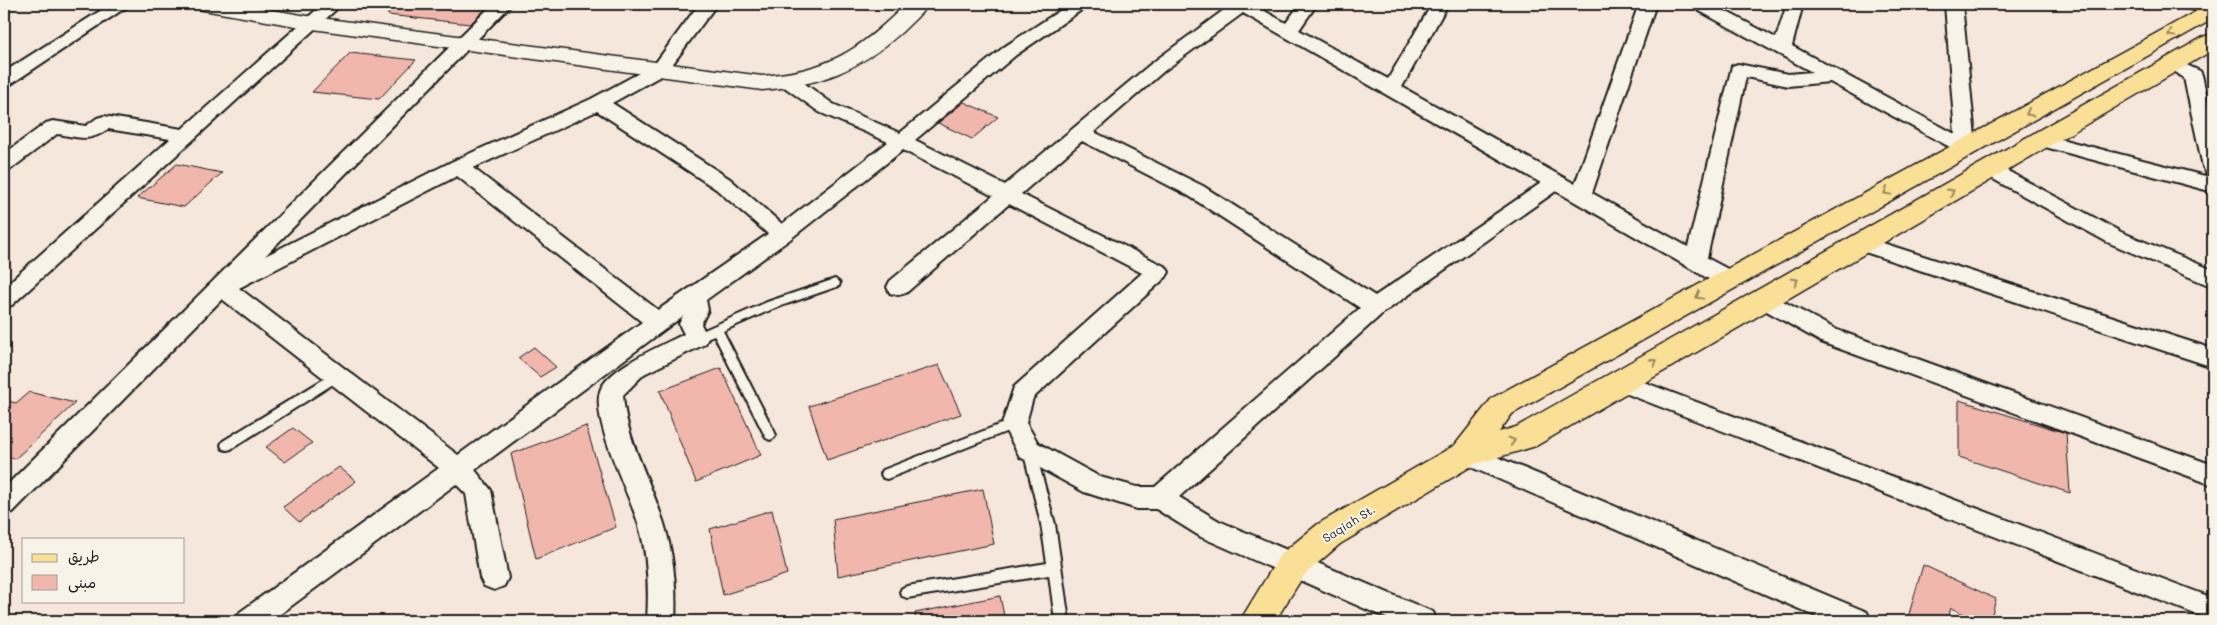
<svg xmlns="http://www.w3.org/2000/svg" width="2217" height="625" font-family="Mali,'Playpen Sans Arabic',sans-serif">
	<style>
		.building { fill: #f1b7ad; stroke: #1c1c1c }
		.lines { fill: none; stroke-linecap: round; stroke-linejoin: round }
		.lane-casing { stroke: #1c1c1c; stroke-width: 4 }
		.street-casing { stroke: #1c1c1c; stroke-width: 4 }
		.secondary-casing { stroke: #1c1c1c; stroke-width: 3 }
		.primary-casing { stroke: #1c1c1c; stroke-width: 3 }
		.lane { fill: #f7f3e8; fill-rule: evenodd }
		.street { fill: #f7f3e8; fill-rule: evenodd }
		.secondary { fill: #f7f3e8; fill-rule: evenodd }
		.primary { fill: #fadf96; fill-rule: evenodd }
		.oneway { stroke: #96875f }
		.labels { text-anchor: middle; stroke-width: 4; stroke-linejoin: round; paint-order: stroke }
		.street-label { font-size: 12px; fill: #1c1c1c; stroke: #f7f3e8 }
	</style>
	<rect width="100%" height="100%" fill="#f6e7dc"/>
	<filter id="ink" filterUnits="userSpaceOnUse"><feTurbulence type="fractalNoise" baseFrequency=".02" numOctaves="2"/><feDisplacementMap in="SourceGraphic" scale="10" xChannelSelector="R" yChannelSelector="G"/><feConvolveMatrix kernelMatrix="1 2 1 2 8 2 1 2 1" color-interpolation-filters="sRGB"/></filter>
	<g filter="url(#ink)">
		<!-- building -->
		<path class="building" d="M389,4H491L470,24L388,15Z
			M350,53L416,60L379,99L312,92Z
			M964,102L998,117L972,139L938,123Z
			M177,164L222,173L184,207L137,198Z
			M534,347L556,367L540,377L518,358Z
			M939,365L961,414L827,460L809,406Z
			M721,368L761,455L696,482L660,391Z
			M29,392L75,403L15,459L4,456V400L16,403Z
			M1959,400L2066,433L2070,493L1959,457Z
			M586,426L616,527L536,559L511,454Z
			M293,428L312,443L285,462L266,447Z
			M339,467L356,481L299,522L283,507Z
			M983,489L994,544L838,576L833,519Z
			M772,510L787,574L723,595L710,529Z
			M1923,565L1996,599L1990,621H1979L1951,608L1947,621H1907Z
			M1000,596L1005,621H916L915,613Z"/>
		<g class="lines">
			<defs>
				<path id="lane" d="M835,279L840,283L839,286L775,308L723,331L776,435L774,438L770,440L766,438L714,335L697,342L693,341L691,338L693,335L767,302Z
					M337,371L341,373L343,376L341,379L231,449L227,450L223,449L221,445L223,441Z
					M1014,419L1018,421L1020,424L1018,427L887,479L883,478L881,474L883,470Z
					M1029,445L1033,446L1035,450L1055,524L1069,621H1055L1049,575L907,598L902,596L900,592L902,588L907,586L1047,563L1041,524L1023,450L1025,446Z"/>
				<path id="street" d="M111,4H131L11,84L4,86V72Z
					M323,4H342L12,305L4,307V287L170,139L108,129C89,143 79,137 57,134L11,169L4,170V154L46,123L53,121L86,126L97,118L104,116L182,129Z
					M493,4H512L265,256L451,162L591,99L654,65L699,4H717L666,73L612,103L730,179L782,224L888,142L819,112L783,86L781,82L783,78H797L833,104L900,133L1004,47L1070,4H1090L1016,55L915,140L1005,185L1152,63L1232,4H1252L1286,23L1300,4H1317L1299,30L1388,79L1432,4H1448L1402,87L1575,184L1639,4H1656L1592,193L1688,247L1732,66L1738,64L1788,74L1812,72L1694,8L1692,4H1712L1776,38L1787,4H1803L1792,46L1955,134L1945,4H1962L1976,148L1973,152L1966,154L1959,152L1830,82L1788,86L1746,77L1707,258L1737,274L1740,280L1737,286L1729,288L1721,286L1556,191L1383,313L1179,497L1219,521L1433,612L1437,621H1393L1201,537L1156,509H1137L1084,492L1020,457L1002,424L1014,387L1142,273L1009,204L906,293L898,295L890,293L887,287L890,281L993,196L903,150L789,240L706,300L708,310L701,324L708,338L705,344L644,374L623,395C626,437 646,472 660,512C673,547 677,584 675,621H647C649,589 648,557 639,526C630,495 591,421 600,391C607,368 663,345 684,334L679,324L683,316L475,470L491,490L508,578L504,586L494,590L484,586L480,578L466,494L456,484L271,621H236L240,612L439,468L222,299L13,512L4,515V488ZM1243,13L1541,183L1375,296L1203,186L1094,132L1164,71ZM597,111L716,189L768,234L658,310L473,168ZM1082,141L1189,196L1360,308L1155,487H1137L1100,477L1038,443L1026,423L1033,398L1166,277L1169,272L1166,267L1021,194ZM457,176L642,322L458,455L239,288Z
					M2181,4H2213V14L2184,8Z
					M2173,59L2200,71L2202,75L2213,124V173L2206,172L2203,167L2184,78L2164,64L2167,60Z
					M2041,134L2213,178V192L2034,144L2031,140L2034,136Z
					M1991,162L2121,232L2213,270V287L2107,242L1984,174L1981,169L1984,164Z
					M1861,236L2213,349V367L1853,248L1850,243L1853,238Z
					M1764,291L1837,330L2213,465V485L1821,342L1756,305L1753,299L1756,293Z
					M1620,373L2213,598V621L1612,388L1608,382L1612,376Z
					M1466,444L1867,612L1871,621H1827L1457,461L1454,454L1457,447Z"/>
				<path id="secondary" d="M192,4H238L313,17L762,76C829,71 859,50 906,4H929C921,14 911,23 902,32C858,71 820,85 762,90L313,29L203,10L196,8Z"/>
				<path id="primary" d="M2213,4V19L1512,414L1499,432L1516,427L2205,36L2213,35V50L1536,446L1475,464L1340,544L1304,575L1275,621H1240L1280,555L1318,524L1455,445L1492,398L2206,6Z"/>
			</defs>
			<!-- lane casing -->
			<use href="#lane" class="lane-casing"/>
			<!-- street casing -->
			<use href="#street" class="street-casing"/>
			<!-- secondary casing -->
			<use href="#secondary" class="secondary-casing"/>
			<!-- primary casing -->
			<use href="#primary" class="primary-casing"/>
			<!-- lane -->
			<use href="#lane" class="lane"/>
			<!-- street -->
			<use href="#street" class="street"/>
			<!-- secondary -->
			<use href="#secondary" class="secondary"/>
			<!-- primary -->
			<use href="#primary" class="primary"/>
		</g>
		<!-- one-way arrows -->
		<defs><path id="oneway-chevron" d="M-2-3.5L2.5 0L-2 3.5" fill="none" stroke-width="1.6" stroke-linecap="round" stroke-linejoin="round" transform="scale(1.25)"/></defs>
		<g class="oneway">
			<use href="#oneway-chevron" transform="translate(2171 34) rotate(151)"/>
			<use href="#oneway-chevron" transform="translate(2029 113) rotate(151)"/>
			<use href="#oneway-chevron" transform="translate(1887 192) rotate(151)"/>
			<use href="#oneway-chevron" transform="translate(1951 192) rotate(-30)"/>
			<use href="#oneway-chevron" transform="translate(1795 281) rotate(-30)"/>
			<use href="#oneway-chevron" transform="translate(1699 296) rotate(151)"/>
			<use href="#oneway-chevron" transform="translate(1654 362) rotate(-30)"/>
			<use href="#oneway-chevron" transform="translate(1512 441) rotate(-16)"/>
		</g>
	</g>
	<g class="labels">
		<!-- street labels -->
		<g class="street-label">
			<text transform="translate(1349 524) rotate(-32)" y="4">Saqiah St.</text>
		</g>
	</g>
	<!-- margin -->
	<rect width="2217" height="625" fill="none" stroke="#f7f3e8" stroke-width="20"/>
	<rect x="10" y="10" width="2197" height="605" fill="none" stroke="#1c1c1c" stroke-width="2" filter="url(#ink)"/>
	<!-- legend -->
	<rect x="22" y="538" width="162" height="65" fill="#f7f3e8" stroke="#9f9d96"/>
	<rect x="32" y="554" width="25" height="8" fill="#fadf96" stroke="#9f9d96"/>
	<text x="68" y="562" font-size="15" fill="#1c1c1c">طريق</text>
	<rect x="32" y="575" width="25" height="15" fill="#f1b7ad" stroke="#9f9d96"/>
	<text x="68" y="588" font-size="15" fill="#1c1c1c">مبنى</text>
</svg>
